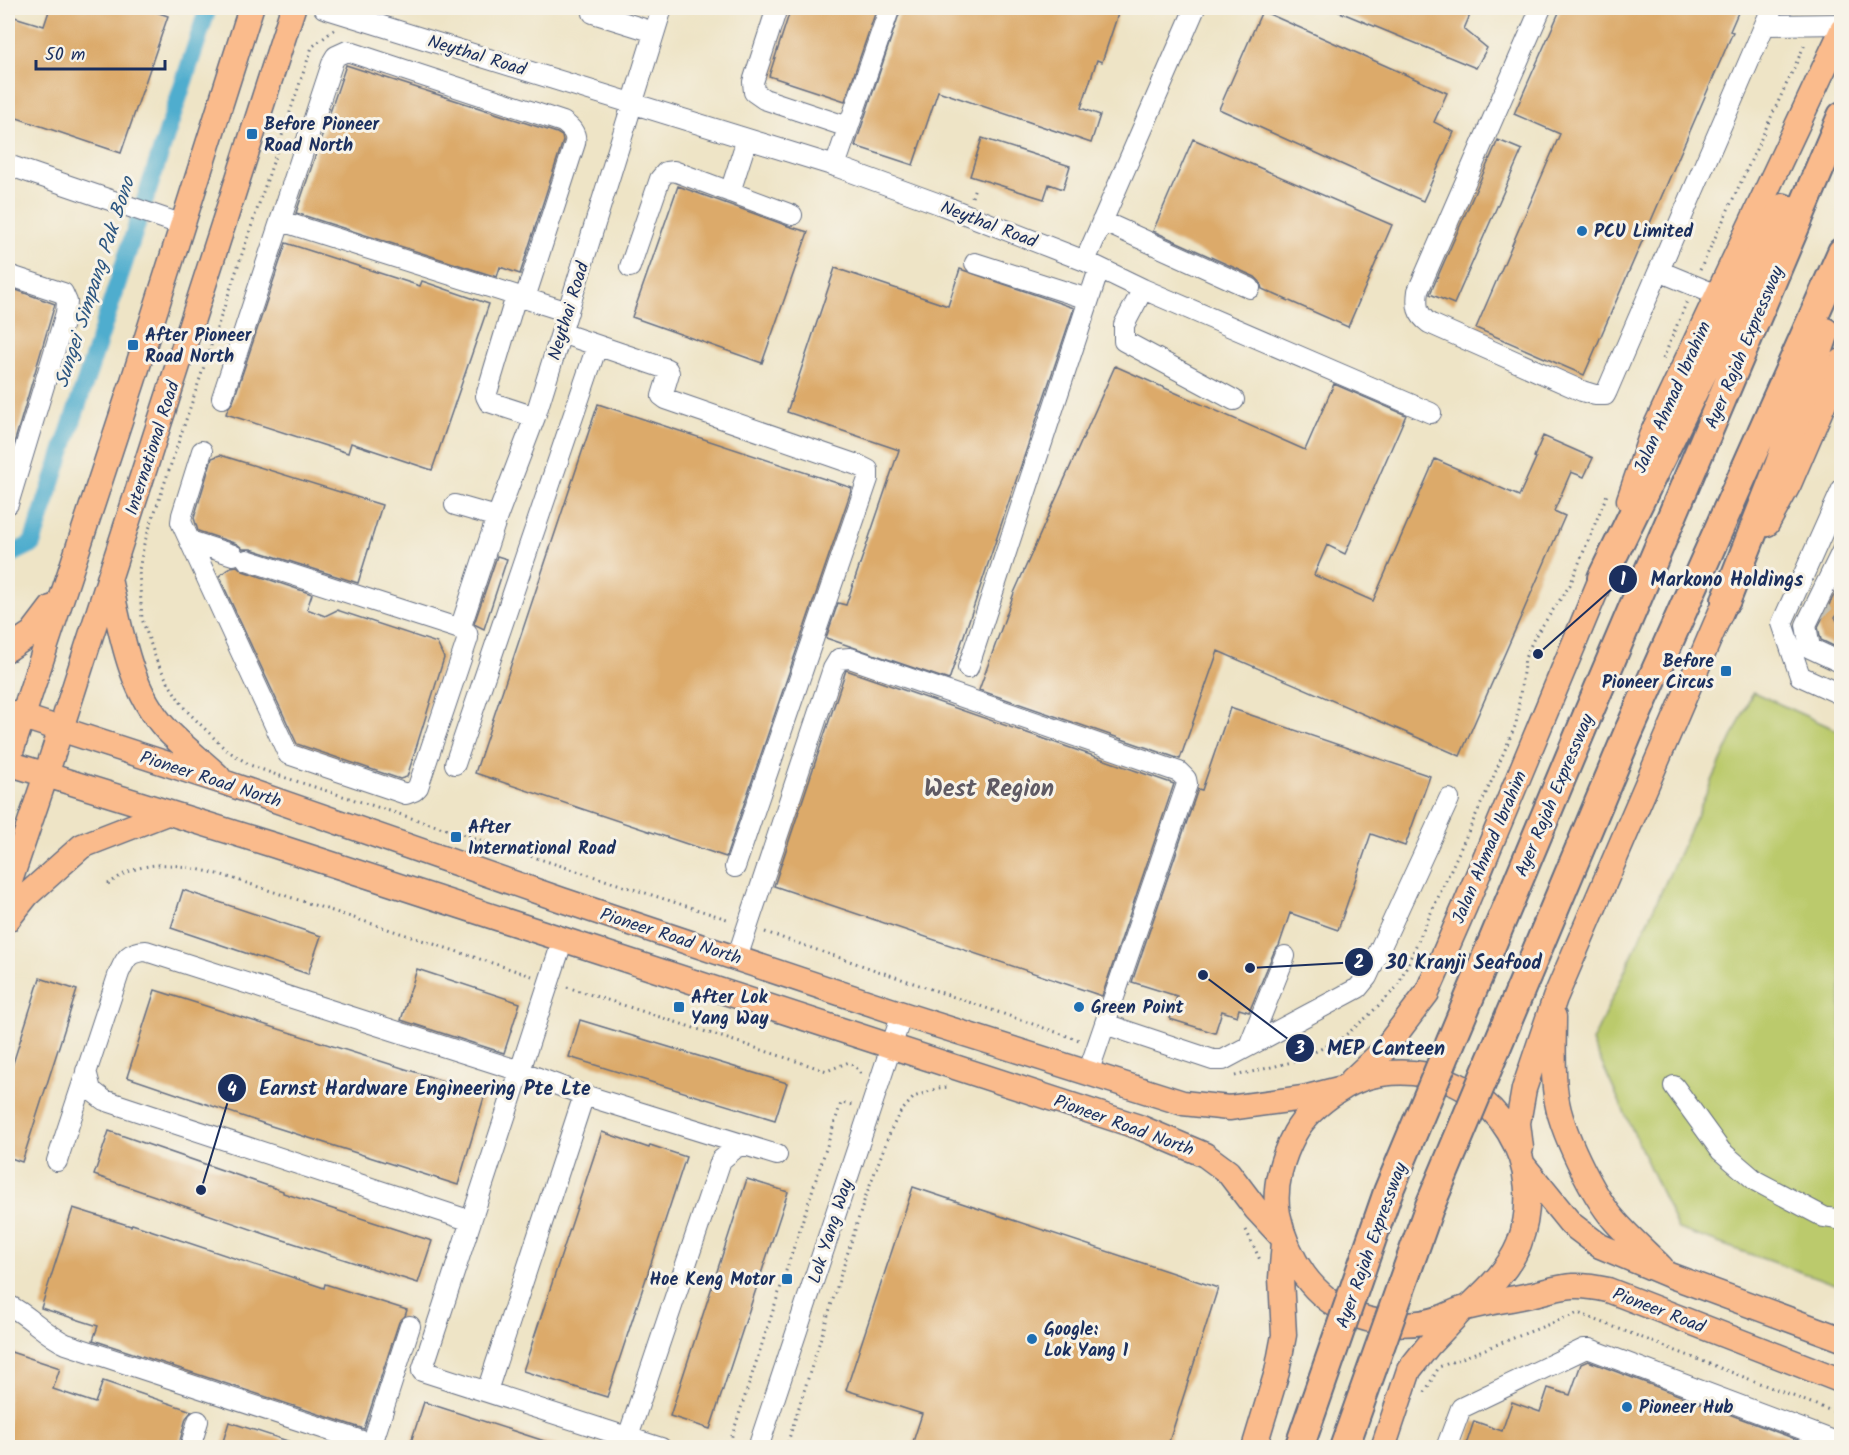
<svg xmlns="http://www.w3.org/2000/svg" width="1849" height="1455" font-family="Kalam,sans-serif">
	<style>
		.green { fill: #bbca6c; stroke: #6b7c65; stroke-width: 1.5 }
		.lines { fill: none; stroke-linecap: round; stroke-linejoin: round }
		.canal { stroke: #50adce; stroke-width: 18 }
		.building { fill: #dcaa6b }
		.minor-tunnel { stroke: #c4c0b1; stroke-width: 20; stroke-dasharray: 20 10; stroke-linecap: butt }
		.minor-casing { stroke: #656e82; stroke-width: 22 }
		.major-casing { stroke: #656e82; stroke-width: 27 }
		.highway-casing { stroke: #656e82; stroke-width: 32 }
		.path { stroke: #656e82; stroke-width: 3; stroke-dasharray: 1.5 4.5; stroke-linecap: butt }
		.minor { stroke: #fff; stroke-width: 20 }
		.major { stroke: #fabb8c; stroke-width: 24 }
		.highway { stroke: #fabb8c; stroke-width: 28 }
		.highway-bridge-casing { stroke: #656e82; stroke-width: 32; stroke-linecap: butt }
		.highway-bridge { stroke: #fabb8c; stroke-width: 28 }
		.poi-dot { fill: #1f6fb2; stroke: #f7f3e8; stroke-width: 2 }
		.labels { text-anchor: middle; stroke-width: 6; stroke-linejoin: round; paint-order: stroke }
		.street-label { font-size: 18px; fill: #1b2f5e; stroke: #f7f3e8 }
		.poi-label { font-size: 18px; font-weight: bold; fill: #1b2f5e; stroke: #f7f3e8; text-anchor: start }
		.water-label { font-size: 20px; font-style: italic; fill: #2b5580; stroke: #f7f3e8 }
		.district-label { font-size: 24px; font-weight: bold; fill: #5f5a63; stroke: #f7f3e8 }
		.leader { fill: none; stroke: #1b2f5e; stroke-width: 2 }
		.callout-dot { fill: #1b2f5e; stroke: #f7f3e8; stroke-width: 2 }
		.mark-label { font-size: 18px; text-anchor: middle; font-weight: bold; fill: #fff }
		.callout-label { font-size: 20px; text-anchor: middle; font-weight: bold; fill: #1b2f5e; stroke: #f7f3e8; stroke-width: 6; stroke-linejoin: round; paint-order: stroke }
	</style>
	<rect width="100%" height="100%" fill="#f7f3e8"/>
	<filter id="ink" filterUnits="userSpaceOnUse"><feTurbulence type="fractalNoise" baseFrequency=".0167" numOctaves="2"/><feDisplacementMap in="SourceGraphic" scale="12" xChannelSelector="R" yChannelSelector="G"/><feConvolveMatrix kernelMatrix="1 2 1 2 8 2 1 2 1" color-interpolation-filters="sRGB"/></filter>
	<filter id="wash" filterUnits="userSpaceOnUse"><feTurbulence type="fractalNoise" baseFrequency=".008" numOctaves="4" result="noise"/><feDisplacementMap in="SourceGraphic" scale="24" xChannelSelector="R" yChannelSelector="G"/><feGaussianBlur stdDeviation="1.35" result="paint"/><feColorMatrix in="noise" values="0 0 0 0 0 0 0 0 0 0 0 0 0 0 0 0 0 1.4 0 .05"/><feComposite in="paint" operator="in"/></filter>
	<g filter="url(#wash)">
		<rect width="100%" height="100%" fill="#eee4c6"/>
		<!-- green -->
		<path class="green" d="M1753,692L1841,732V1286L1678,1229L1592,1042Z"/>
		<g class="lines">
			<!-- canal -->
			<path class="canal" d="M8,556L32,544L208,8"/>
		</g>
		<g id="blocks">
			<!-- building -->
			<path class="building" d="M50,8H144L168,16L121,153L8,115V15L44,26Z
				M791,8H877L845,101L769,76Z
				M901,8H1120L1102,62L1097,60L1081,108L1100,115L1091,143L938,91L913,165L855,146Z
				M1330,8H1473L1464,29L1487,48L1476,68Z
				M1561,8H1740L1730,31L1733,32L1584,375L1476,328L1560,134L1514,114Z
				M1262,11L1447,93L1434,122L1454,132L1423,201L1219,109Z
				M346,65L557,133L562,136L563,141L520,274L500,267L497,277L296,213Z
				M982,138L1070,166L1063,189L1049,184L1044,199L970,176Z
				M1193,139L1392,225L1348,327L1262,289L1260,282L1255,277L1153,231Z
				M1498,140L1522,150L1454,304L1430,294Z
				M678,186L788,226L808,232L762,363L632,317Z
				M286,243L420,286L422,281L489,304L432,470L351,443L348,453L226,414L228,408L233,402Z
				M835,268L948,306L960,269L1074,308L949,680L826,638L838,603L846,605L899,450L787,412Z
				M8,287L55,304L8,464Z
				M1115,366L1305,450L1334,384L1406,415L1345,554L1327,545L1314,575L1373,601L1435,459L1519,496L1536,458L1534,457L1543,436L1593,458L1584,477L1571,472L1554,511L1565,516L1460,756L1218,651L1180,759L979,690L1014,593Z
				M598,404L852,488L726,857L475,773Z
				M220,455L382,505L358,583L251,549H243L237,544L198,531L194,518L212,458Z
				M497,556L507,559L484,629L474,624Z
				M237,566L243,571L312,594L307,609L325,616L337,610L437,643L444,658L407,777L400,779L297,744L219,576L231,567Z
				M1842,579V607L1835,617L1842,630V650L1821,640L1818,627Z
				M846,670L1174,784L1102,996L774,886Z
				M1230,708L1430,776L1405,846L1371,834L1338,930L1290,913L1279,946L1274,952L1249,1012L1239,1009L1237,1016L1222,1011L1215,1033L1170,1019L1177,996L1132,982L1198,789L1202,790Z
				M183,890L321,936L308,974L171,928Z
				M417,969L520,1003L504,1053L401,1020Z
				M40,978L77,990L22,1162L8,1157V1079Z
				M155,990L485,1094L458,1185L268,1125L127,1077Z
				M580,1020L787,1083L775,1120L569,1057Z
				M109,1131L283,1191V1193L432,1241L418,1283L268,1235L94,1175Z
				M602,1132L649,1148L650,1145L686,1157L607,1397L523,1371Z
				M747,1179L788,1192L710,1429L670,1416Z
				M913,1187L1218,1288L1167,1448H911L922,1414L846,1390Z
				M73,1208L131,1226L132,1224L324,1288L325,1284L407,1310L405,1316L399,1322L364,1429L93,1340L98,1326L41,1308Z
				M8,1351L60,1368L53,1389L95,1403L103,1381L192,1411L186,1418L178,1448H8Z
				M1588,1361L1814,1446V1448H1465L1474,1421L1502,1431L1512,1402L1540,1412L1548,1388L1570,1395L1581,1364Z
				M424,1402L557,1445V1448H409Z
				M229,1422L300,1445V1448H221Z"/>
		</g>
	</g>
	<g filter="url(#ink)">
		<use href="#blocks" fill-opacity="0" stroke="#656e82" stroke-width="1.5"/>
		<g class="lines">
			<!-- minor-tunnel -->
			<path class="minor-tunnel" d="M1811,615L1834,594"/>
			<defs>
				<path id="minor" d="M324,8L835,166L942,205L1085,261L1143,289L1431,413
					M777,8L753,82L754,92L764,99L848,127
					M1541,8L1418,291C1416,306 1417,314 1429,323L1582,391L1595,395H1605L1607,391L1772,8
					M593,13L654,32
					M1765,25L1842,24
					M8,165L183,225
					M835,166L889,10
					M730,192L747,139
					M281,221L568,312
					M1102,221L1250,288
					M1085,261L1195,8
					M975,263L1088,299
					M630,267L660,179L666,172L674,171L792,215
					M1659,271L1717,295
					M8,275L63,293L67,302L66,313L8,504
					M1143,289L1124,325V341L1234,400
					M516,296L486,396L489,402L535,417
					M561,333L667,369L669,373L662,396L666,399L860,466L868,470V479L735,867
					M222,398L333,61L336,56L347,51L563,122C570,127 577,133 575,143L525,298
					M202,451L182,515L181,522L288,754L406,794L414,791L418,787L468,638L467,633L460,629L247,560
					M1842,489L1782,623L1800,676L1842,695
					M455,505L497,517
					M190,541L233,555
					M1842,551L1806,625L1810,648L1842,663
					M460,629L497,517L535,417L662,8
					M968,668L1099,269
					M455,764L597,346
					M563,939L422,1371L661,1448
					M737,958L833,669L839,659L850,658L1179,772L1186,779L1187,784L1088,1073
					M1105,1024L1213,1060H1223L1358,988L1367,977L1449,799
					M1249,1046L1285,956
					M86,1071L91,1090L104,1100L471,1221
					M1674,1086L1721,1151L1756,1181L1824,1217L1842,1220
					M57,1161L119,973C126,958 128,952 146,951L520,1071L584,1095L777,1155
					M8,1305C29,1315 44,1334 66,1344L368,1443L374,1438L410,1326
					M487,1391L584,1095
					M628,1437L721,1160L737,1147L747,1145
					M190,1448L198,1421
					M758,1448L902,1014
					M1446,1448L1461,1408L1584,1349H1590L1842,1444"/>
				<path id="major" d="M1629,500L1651,436L1842,30
					M1767,524L1789,484L1842,361
					M109,579C121,631 129,689 166,729C182,746 201,760 218,776
					M8,649L32,633L51,608
					M8,712L226,783L562,900L902,1014L1183,1103L1229,1108L1303,1098L1342,1088
					M8,761L133,381L251,8
					M8,763L273,845L1139,1127L1205,1155L1228,1172L1256,1209L1283,1238
					M8,887L46,775L293,8
					M8,919L27,895L82,846L167,813
					M1554,1017C1554,1043 1552,1070 1556,1096C1560,1129 1593,1196 1615,1221C1629,1237 1646,1252 1661,1267
					M1352,1080L1384,1050L1427,993L1465,906L1608,562
					M1521,1148L1518,1123L1524,1089L1555,998L1726,600L1734,584
					M1524,1166L1571,1224L1600,1246L1669,1275L1842,1339
					M1470,1306C1489,1288 1509,1269 1519,1244C1548,1166 1498,1080 1413,1073C1387,1071 1360,1076 1338,1091C1321,1102 1305,1115 1295,1133C1282,1157 1273,1187 1278,1214C1287,1259 1313,1299 1357,1316C1383,1325 1414,1327 1440,1318C1449,1315 1457,1310 1466,1308C1487,1302 1509,1300 1530,1295C1564,1287 1572,1282 1608,1290L1842,1381
					M1254,1448L1277,1372L1284,1335L1281,1278L1284,1242
					M1383,1448L1409,1370L1428,1346L1460,1312"/>
				<path id="highway" d="M1602,578L1783,208
					M1726,600L1779,466L1825,332
					M1588,714L1842,116
					M1629,731L1842,252"/>
			</defs>
			<!-- minor casing -->
			<use href="#minor" class="minor-casing"/>
			<!-- major casing -->
			<use href="#major" class="major-casing"/>
			<!-- highway casing -->
			<use href="#highway" class="highway-casing"/>
			<!-- path -->
			<path class="path" d="M334,30L312,47L144,544L139,570L142,619L157,662L169,684L185,709L225,749L250,765L274,774L730,920
				M972,197L975,187
				M1700,270L1806,42
				M1663,359L1687,301
				M108,884C116,879 124,873 133,870C163,859 192,868 222,875L532,976
				M765,932L1082,1041
				M567,987L827,1071L849,1062L860,1071L861,1077
				M1235,1076L1296,1061L1341,1039L1368,1016L1397,987L1492,780L1516,724L1525,658L1534,638L1570,585L1608,492
				M1246,1230L1261,1262
				M1425,1392L1439,1367L1578,1313L1842,1415
				M728,1448L841,1103L853,1105
				M786,1448L866,1195L891,1130L899,1114L914,1097L938,1088L950,1087"/>
			<!-- minor -->
			<use href="#minor" class="minor"/>
			<!-- major -->
			<use href="#major" class="major"/>
			<!-- highway -->
			<use href="#highway" class="highway"/>
			<defs>
				<path id="highway-bridge" d="M1299,1448L1388,1192L1588,714
					M1344,1448L1429,1208L1629,731"/>
			</defs>
			<!-- highway-bridge casing -->
			<use href="#highway-bridge" class="highway-bridge-casing"/>
			<!-- highway-bridge -->
			<use href="#highway-bridge" class="highway-bridge"/>
		</g>
	</g>
	<!-- markers -->
	<g class="poi-dot">
		<rect x="246" y="128" width="12" height="12" rx="3"/>
		<circle cx="1582" cy="231" r="6"/>
		<rect x="127" y="339" width="12" height="12" rx="3"/>
		<rect x="1720" y="665" width="12" height="12" rx="3"/>
		<rect x="450" y="831" width="12" height="12" rx="3"/>
		<rect x="673" y="1001" width="12" height="12" rx="3"/>
		<circle cx="1079" cy="1007" r="6"/>
		<rect x="781" y="1273" width="12" height="12" rx="3"/>
		<circle cx="1032" cy="1339" r="6"/>
		<circle cx="1627" cy="1407" r="6"/>
	</g>
	<g class="labels">
		<!-- street labels -->
		<g class="street-label">
			<text transform="translate(477 55) rotate(17)" y="6">Neythal Road</text>
			<text transform="translate(989 224) rotate(21)" y="6">Neythal Road</text>
			<text transform="translate(568 311) rotate(-73)" y="6">Neythai Road</text>
			<text transform="translate(1744 347) rotate(-67)" y="6">Ayer Rajah Expressway</text>
			<text transform="translate(1672 397) rotate(-66)" y="6">Jalan Ahmad Ibrahim</text>
			<text transform="translate(152 448) rotate(-72)" y="6">International Road</text>
			<text transform="translate(211 779) rotate(18)" y="6">Pioneer Road North</text>
			<text transform="translate(1554 795) rotate(-67)" y="6">Ayer Rajah Expressway</text>
			<text transform="translate(1489 847) rotate(-67)" y="6">Jalan Ahmad Ibrahim</text>
			<text transform="translate(671 936) rotate(18)" y="6">Pioneer Road North</text>
			<text transform="translate(1124 1125) rotate(20)" y="6">Pioneer Road North</text>
			<text transform="translate(830 1231) rotate(-72)" y="6">Lok Yang Way</text>
			<text transform="translate(1371 1245) rotate(-70)" y="6">Ayer Rajah Expressway</text>
			<text transform="translate(1659 1310) rotate(21)" y="6">Pioneer Road</text>
		</g>
		<!-- poi labels -->
		<g class="poi-label">
			<text x="264" y="130">Before Pioneer<tspan x="264" dy="21">Road North</tspan></text>
			<text x="1594" y="237">PCU Limited</text>
			<text x="145" y="341">After Pioneer<tspan x="145" dy="21">Road North</tspan></text>
			<text x="1714" y="667" text-anchor="end">Before<tspan x="1714" dy="21">Pioneer Circus</tspan></text>
			<text x="468" y="833">After<tspan x="468" dy="21">International Road</tspan></text>
			<text x="691" y="1003">After Lok<tspan x="691" dy="21">Yang Way</tspan></text>
			<text x="1091" y="1013">Green Point</text>
			<text x="775" y="1285" text-anchor="end">Hoe Keng Motor</text>
			<text x="1044" y="1335">Google:<tspan x="1044" dy="21">Lok Yang 1</tspan></text>
			<text x="1639" y="1413">Pioneer Hub</text>
		</g>
		<!-- water labels -->
		<g class="water-label">
			<text transform="translate(94 282) rotate(-72)" y="7">Sungei Simpang Pak Bono</text>
		</g>
		<!-- district labels -->
		<g class="district-label">
			<text x="989" y="796">West Region</text>
		</g>
	</g>
	<!-- callouts -->
	<path class="leader" d="M1538 654L1623 579M1250 968L1359 962M1203 975L1300 1048M201 1190L232 1088"/>
	<g class="callout-dot">
		<circle cx="1538" cy="654" r="6"/>
		<circle cx="1250" cy="968" r="6"/>
		<circle cx="1203" cy="975" r="6"/>
		<circle cx="201" cy="1190" r="6"/>
		<circle cx="1623" cy="579" r="15"/>
		<circle cx="1359" cy="962" r="15"/>
		<circle cx="1300" cy="1048" r="15"/>
		<circle cx="232" cy="1088" r="15"/>
	</g>
	<g class="mark-label">
		<text x="1623" y="585">1</text>
		<text x="1359" y="968">2</text>
		<text x="1300" y="1054">3</text>
		<text x="232" y="1095">4</text>
	</g>
	<g class="callout-label">
		<text x="1727" y="586">Markono Holdings</text>
		<text x="1464" y="969">30 Kranji Seafood</text>
		<text x="1386" y="1055">MEP Canteen</text>
		<text x="425" y="1095">Earnst Hardware Engineering Pte Lte</text>
	</g>
	<!-- margin -->
	<rect width="1849" height="1455" fill="none" stroke="#f7f3e8" stroke-width="30"/>
	<!-- scale -->
	<path d="M36 60v9h129v-9" fill="none" stroke="#1b2f5e" stroke-width="3"/>
	<text x="45" y="60" font-size="18" fill="#1b2f5e" stroke="#f7f3e8" stroke-width="4.5" paint-order="stroke">50 m</text>
</svg>
